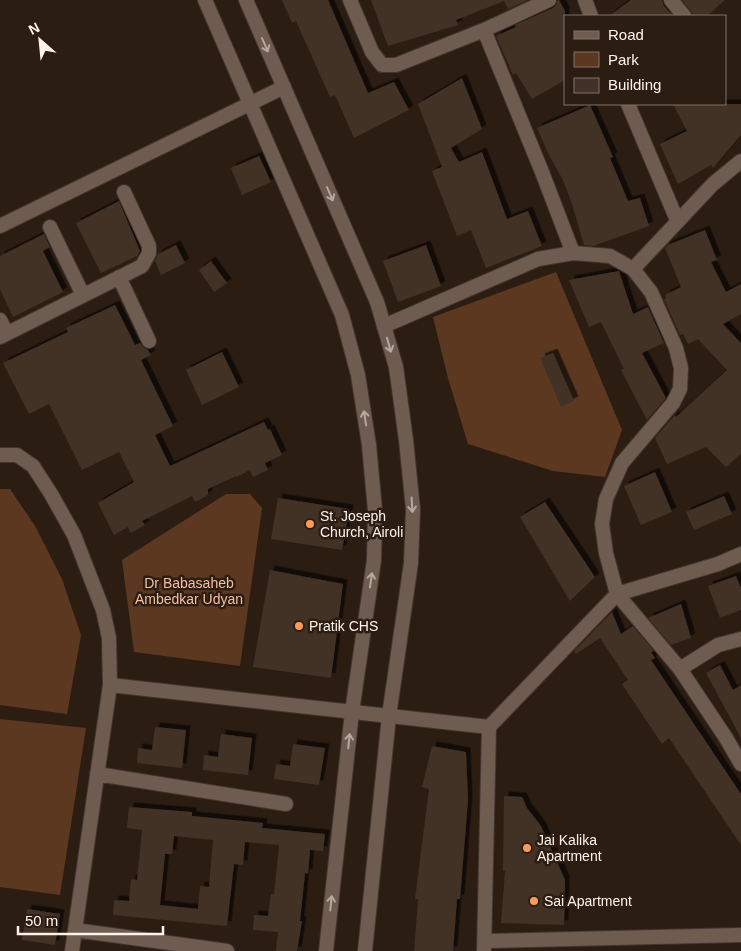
<svg xmlns="http://www.w3.org/2000/svg" width="741" height="951" font-family="Helvetica,sans-serif">
	<style>
		.green { fill: #5d3821 }
		.building { fill: #423128; fill-rule: evenodd; filter: url(#shadow) }
		.lines { fill: none; stroke-linecap: round; stroke-linejoin: round }
		.minor-casing { stroke: #433631; stroke-width: 16 }
		.tertiary-casing { stroke: #433631; stroke-width: 16 }
		.minor { stroke: #6f5c51; stroke-width: 14 }
		.tertiary { stroke: #6f5c51; stroke-width: 14 }
		.oneway { stroke: #b6a89e }
		.poi-dot { fill: #ff9a5b; stroke: #2c1d13; stroke-width: 2 }
		.labels { text-anchor: middle; stroke-width: 5; stroke-linejoin: round; paint-order: stroke }
		.poi-label { font-size: 14px; fill: #fef3ec; stroke: #2c1d13; text-anchor: start }
		.park-label { font-size: 14px; fill: #f5be9f; stroke: #2c1d13 }
	</style>
	<defs>
		<filter id="shadow"><feDropShadow dx="4.5" dy="-4.5" stdDeviation="0" flood-color="#0009"/></filter>
	</defs>
	<rect width="100%" height="100%" fill="#2c1d13"/>
	<!-- green -->
	<path class="green" d="M556,272L622,430L605,477L553,471L468,444L448,378L433,317Z
		M0,489H10L35,526L62,579L81,635L67,714L0,705Z
		M226,494H250L262,508L240,666L134,652L122,560Z
		M0,719L86,728L60,895L0,887Z"/>
	<!-- building -->
	<path class="building" d="M282,0H328L368,93L394,82L409,110L354,138L335,95L330,97L296,21L292,23Z
		M371,0H528L508,9L504,1L456,20L458,25L388,46Z
		M558,0H559L565,11V80L532,99L516,73L513,75L496,36L516,27L515,25L553,8L556,5Z
		M631,0H662L664,6L673,16H609Z
		M682,0H725L707,16H693L691,11Z
		M462,78L482,129L451,148L459,162L482,152L507,219L528,211L542,246L486,268L471,230L457,236L432,171L442,167L418,104Z
		M673,104H741V135L713,168L711,165L678,184L660,144L687,131Z
		M590,105L613,157L610,158L628,201L640,198L649,226L593,246L584,245L572,204L563,180L549,155L537,128Z
		M259,156L271,182L242,195L231,168Z
		M119,201L140,251L137,256L101,273L76,223Z
		M705,230L717,260L711,262L726,292L741,284V314L723,324L741,343V454L726,467L706,447L667,464L655,438L675,415L676,417L727,370L698,339L688,344L683,334L680,335L664,299L666,298L665,295L681,287L665,248L668,245Z
		M44,234L50,247L43,251L63,292L13,317L0,289V256Z
		M176,245L185,263L161,275L155,261L158,254Z
		M426,245L441,286L398,302L383,261Z
		M211,261L227,283L214,292L199,270Z
		M619,271L633,314L648,307L664,343L642,353L666,398L647,420L621,370L624,369L601,322L589,327L569,280Z
		M115,305L135,345L140,343L144,348L148,350L151,355L141,360L173,426L155,435L170,466L264,422L268,430L270,429L282,455L265,463L268,470L253,477L250,470L236,477V476L208,489V495L195,502L192,496L142,521L145,525L131,533L128,527L114,535L98,503L134,482L119,452L82,470L49,404L29,414L3,363L68,332L66,328Z
		M222,352L239,387L202,405L186,370Z
		M553,353L574,401L561,407L540,358Z
		M655,472L672,512L641,525L624,486Z
		M724,496L732,514L694,530L686,512Z
		M278,498L349,509L342,550L271,539Z
		M545,502L595,577L570,601L520,517Z
		M270,570L343,584L331,678L253,667Z
		M736,576L741,588V610L720,618L708,586Z
		M681,604L691,638L671,645L648,618Z
		M612,612L621,634L633,626L654,651L651,652L655,658L651,660L741,794V845L669,738L662,744L622,684L628,680L600,638L576,654L574,651Z
		M720,665L733,690L741,685V738L706,673Z
		M155,727L186,730L182,768L137,763L138,748L152,750Z
		M221,734L252,738L248,775L203,770L204,755L218,757Z
		M293,744L325,748L319,785L274,779L276,764L290,766Z
		M432,746L466,752L468,800L460,899H457L453,951H414L418,899H415L429,789L422,787Z
		M504,796L522,797L527,808L541,826L565,880L564,925L501,923L505,871H503Z
		M129,807L192,812V816L263,823L262,828L325,834L323,851L310,850L308,874L305,873L300,921H302L297,951H276L278,932L253,930L254,915L268,916L271,894H274L279,845L245,842L243,865L234,864L227,926L113,915L114,900L129,901L131,879L137,880L142,830L127,828ZM174,836L213,840L209,887L200,886L198,909L160,905L165,854H172Z
		M27,909L60,914L55,945L22,940Z"/>
	<g class="lines">
		<defs>
			<path id="minor" d="M350,0L372,52L382,65H396L484,30L549,0
				M585,0L591,16
				M671,0L684,16
				M484,30L542,172L573,253
				M628,104L677,220
				M0,226L284,87
				M50,227L83,295
				M633,269L713,184L741,161
				M119,277L149,341
				M0,320L7,333
				M384,326L538,259L573,253L610,256L633,269L651,292L676,348L681,368L680,389L673,403L622,463L606,499L602,524L606,553L617,594L680,669L726,738L741,764
				M0,337L142,266L149,253V246L124,192
				M0,455H17L33,466L51,494L74,535L103,610L109,638L110,685L72,951
				M680,669L718,645L741,639
				M110,685L489,727
				M97,774L286,804
				M75,930L227,951
				M486,941L741,935
				M484,951L489,727L617,594L718,564L741,554"/>
			<path id="tertiary" d="M205,0L342,315L358,375L369,445L375,510L374,560L352,712L326,951
				M246,0L377,302L396,367L406,440L413,509L411,563L389,716L365,951"/>
		</defs>
		<!-- minor casing -->
		<use href="#minor" class="minor-casing"/>
		<!-- tertiary casing -->
		<use href="#tertiary" class="tertiary-casing"/>
		<!-- minor -->
		<use href="#minor" class="minor"/>
		<!-- tertiary -->
		<use href="#tertiary" class="tertiary"/>
	</g>
	<!-- one-way arrows -->
	<defs><path id="oneway-shaft" d="M-6 0H5M1.5-3L5.5 0L1.5 3" fill="none" stroke-width="1.6" stroke-linecap="round" stroke-linejoin="round" transform="scale(1.25)"/></defs>
	<g class="oneway">
		<use href="#oneway-shaft" transform="translate(265 45) rotate(66)"/>
		<use href="#oneway-shaft" transform="translate(330 194) rotate(66)"/>
		<use href="#oneway-shaft" transform="translate(389 345) rotate(74)"/>
		<use href="#oneway-shaft" transform="translate(365 418) rotate(-99)"/>
		<use href="#oneway-shaft" transform="translate(412 505) rotate(87)"/>
		<use href="#oneway-shaft" transform="translate(371 580) rotate(-82)"/>
		<use href="#oneway-shaft" transform="translate(349 741) rotate(-84)"/>
		<use href="#oneway-shaft" transform="translate(331 903) rotate(-84)"/>
	</g>
	<!-- markers -->
	<g class="poi-dot">
		<circle cx="310" cy="524" r="5"/>
		<circle cx="299" cy="626" r="5"/>
		<circle cx="527" cy="848" r="5"/>
		<circle cx="534" cy="901" r="5"/>
	</g>
	<g class="labels">
		<!-- poi labels -->
		<g class="poi-label">
			<text x="320" y="521">St. Joseph<tspan x="320" dy="16">Church, Airoli</tspan></text>
			<text x="309" y="631">Pratik CHS</text>
			<text x="537" y="845">Jai Kalika<tspan x="537" dy="16">Apartment</tspan></text>
			<text x="544" y="906">Sai Apartment</text>
		</g>
		<!-- park labels -->
		<g class="park-label">
			<text x="189" y="588">Dr Babasaheb<tspan x="189" dy="16">Ambedkar Udyan</tspan></text>
		</g>
	</g>
	<!-- legend -->
	<rect x="564" y="15" width="162" height="90" fill="#2c1d13" stroke="#80736a"/>
	<rect x="574" y="31" width="25" height="8" fill="#6f5c51" stroke="#80736a"/>
	<text x="608" y="40" font-size="15" fill="#fef3ec">Road</text>
	<rect x="574" y="52" width="25" height="15" fill="#5d3821" stroke="#80736a"/>
	<text x="608" y="65" font-size="15" fill="#fef3ec">Park</text>
	<rect x="574" y="78" width="25" height="15" fill="#423128" stroke="#80736a"/>
	<text x="608" y="90" font-size="15" fill="#fef3ec">Building</text>
	<!-- north arrow -->
	<g transform="translate(40 40) rotate(333)" stroke="#2c1d13" stroke-width="4" paint-order="stroke">
	<path d="M0-4L9 19L0 12L-9 19Z" fill="#fef3ec"/>
	<text y="-8" font-size="14" font-weight="bold" text-anchor="middle" fill="#fef3ec">N</text>
	</g>
	<!-- scale -->
	<path d="M18 926v8h145v-8" fill="none" stroke="#fef3ec" stroke-width="2.5"/>
	<text x="25" y="926" font-size="15" fill="#fef3ec" stroke="#2c1d13" stroke-width="4" paint-order="stroke">50 m</text>
</svg>
